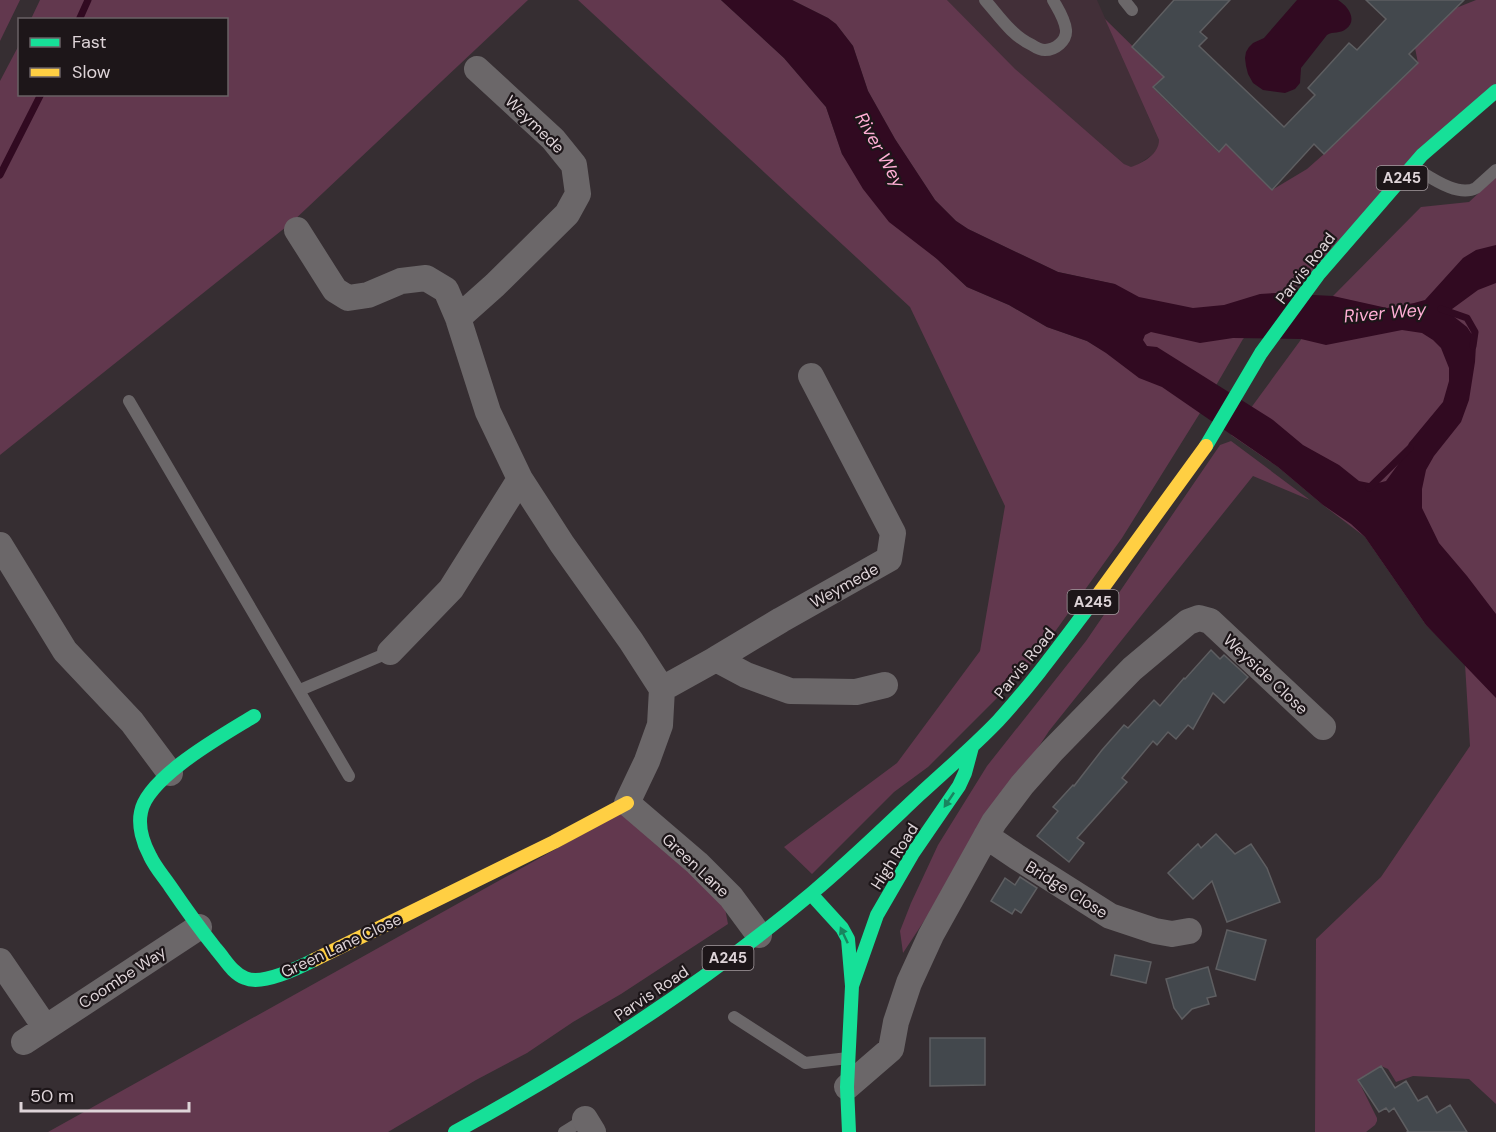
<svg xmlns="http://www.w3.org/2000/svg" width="1496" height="1132" font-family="'DM Sans',sans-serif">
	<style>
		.built { fill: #422f38 }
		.green { fill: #62384e }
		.water { fill: #310a21; fill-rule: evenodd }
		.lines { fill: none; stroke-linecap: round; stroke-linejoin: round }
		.stream { stroke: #310a21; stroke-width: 7 }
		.building { fill: #43484d; stroke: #5e5e61; stroke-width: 1.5 }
		.lane { stroke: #6b6769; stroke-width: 12 }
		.street { stroke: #6b6769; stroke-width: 26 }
		.fast { stroke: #16e098; stroke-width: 14 }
		.slow { stroke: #ffcf43; stroke-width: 14 }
		.oneway { fill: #19855f }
		.labels { text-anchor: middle; stroke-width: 4.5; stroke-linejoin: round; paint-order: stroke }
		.shield { fill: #1d1619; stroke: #a49b9f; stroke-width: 1.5 }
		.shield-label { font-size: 15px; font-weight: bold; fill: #ded4d8 }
		.street-label { font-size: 16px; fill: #ded4d8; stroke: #1d1619 }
		.water-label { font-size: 18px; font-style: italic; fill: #ffaed5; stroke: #1d1619 }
	</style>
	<rect width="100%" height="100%" fill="#362e32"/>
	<!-- built -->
	<path class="built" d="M947,0H1097L1159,140V147L1155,153L1137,165L1131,168L1124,164L1014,69Z"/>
	<!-- green -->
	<path class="green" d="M0,0H20L0,41Z
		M40,0H528L291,223L0,455V81L19,45L20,94H226V20L31,19Z
		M578,0H721L784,58L826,107L842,154L937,259L967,287L1009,305L1047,327L1087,341L1102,350L1114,284L1058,272L968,229L956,221L935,200L895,139L868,91L853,46L836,24L828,18L792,0H947L1015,69L1124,164L1131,167C1143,163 1159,154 1159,140L1105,19L1164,77L1153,88L1218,152L1226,144L1272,190L1307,169L1324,154L1418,63L1415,48L1456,8L1476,0H1496V91L1243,339L1200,413L1122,538L1034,661L928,767L894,792L812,874L784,847L897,763L980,651L1005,506L910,307Z
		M1496,177V1104L1469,1079L1413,1076L1396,1082L1388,1069L1381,1066L1358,1080L1377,1118V1121L1375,1125L1366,1132H1315L1316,939L1381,877L1470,746L1465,664L1426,625L1365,537L1323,505L1278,467L1231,435L1333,296L1421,207L1469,202Z
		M1231,441L1310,500L1253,476L1049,731L903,953L900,931L911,903L938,845L987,766L1086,641L1220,445Z
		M624,811L724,903L728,924L621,994L573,1022L527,1053L476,1080L388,1132H48Z"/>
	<!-- water -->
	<path class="water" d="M721,0H792L828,18L836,24L853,46L868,91L895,139L935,200L956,221L968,229L1058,272L1115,284L1139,297L1193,308L1224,305L1260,294L1275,293L1333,296L1387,308L1414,303L1425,300L1463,258L1476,250L1496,245V283L1478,290L1448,312L1467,327L1473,336L1476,345L1475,362L1469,400L1461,422L1434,456L1426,470L1422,489V508L1439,543L1467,576L1496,614V698L1426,625L1365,537L1351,524L1323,505L1278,467L1162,387L1139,378L1106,353L1087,341L1047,327L1009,305L967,287L937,259L889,222L863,189L842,154L826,107L784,58ZM1402,330L1422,333L1433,340L1441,348L1449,368V381L1443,402L1409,443L1402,459L1386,481L1374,484L1359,481L1339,465L1303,445L1273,420L1157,347L1147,346L1143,340L1145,335L1151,332L1200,343L1233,338L1301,339L1326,345Z
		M1297,0H1338C1348,6 1358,20 1346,29C1340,34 1333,31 1327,35L1301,68L1300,83L1295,89L1285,93L1263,90L1253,83L1248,74L1246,66L1245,58L1246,52L1249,47L1253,43L1264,38Z"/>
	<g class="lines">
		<!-- stream -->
		<path class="stream" d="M79,20L88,0
			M0,175L41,94
			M1441,309L1467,318L1475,332L1473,346
			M1369,488L1410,448"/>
	</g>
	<!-- building -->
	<path class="building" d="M1174,0H1230L1200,32L1207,38L1199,46L1284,127L1315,95L1308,88L1349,43L1357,50L1386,19L1366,0H1464L1409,54L1418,63L1324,154L1314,144L1272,190L1226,144L1219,152L1153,87L1164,77L1132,47Z
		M1211,650L1220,659L1224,655L1248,677L1224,703L1213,693L1193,729L1188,725L1176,739L1168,732L1157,745L1153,741L1122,778L1127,782L1077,838L1084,843L1069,862L1037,836L1058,811L1053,807L1073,785L1074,786L1102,750L1124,725L1128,728L1154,700L1160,706L1184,678L1185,679Z
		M1216,834L1235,854L1251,844L1267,868L1280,902L1227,922L1212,881L1193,899L1168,873L1198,844L1201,848Z
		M1020,877L1037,888L1021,913L1015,909L1012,914L991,901L1005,878L1015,885Z
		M1227,930L1266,940L1255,980L1216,969Z
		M1115,955L1151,962L1146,983L1111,975Z
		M1208,967L1216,996L1207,998L1209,1004L1192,1009L1182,1019L1174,1008L1166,979Z
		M930,1038H985V1085L930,1086Z
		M1381,1066L1395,1088L1406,1081L1418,1101L1427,1096L1437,1113L1450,1105L1467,1132H1407L1408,1131L1394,1108L1389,1112L1386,1108L1379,1112L1358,1080Z"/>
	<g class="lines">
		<!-- lane -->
		<path class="lane" d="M985,0C999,16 1012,36 1032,45C1035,47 1041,50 1045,50C1055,50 1067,41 1066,30C1065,19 1058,9 1053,0
			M1124,0L1132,10
			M1413,167C1429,176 1457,198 1476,188L1496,170
			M129,401L349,776
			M300,690L390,652
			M734,1017L805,1063L848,1058
			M564,1132L585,1119"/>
		<!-- street -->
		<path class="street" d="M297,230L335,290L348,298L368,295L401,281L426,278L446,290L458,318L488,412L520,479L562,544L631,641L662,689L660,725L647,761L627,803L697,863L731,897L759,935
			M458,318L495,285L567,214L578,194L574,165L553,139L477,69
			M0,545L65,651L132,722L170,773
			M390,652L451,589L520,479
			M716,659L746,675L790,691L856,692L885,685
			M662,689L716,659L781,620L889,559L893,533L811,376
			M986,836L1017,857L1110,916L1155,931L1172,934L1189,931
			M0,961L45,1027
			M24,1042L199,927
			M847,1087L891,1049L896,1022L909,983L931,935L994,822L1022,785L1052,751L1132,669L1188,622L1199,618L1210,621L1323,727
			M585,1119L593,1132"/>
		<!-- fast -->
		<path class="fast" d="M1206,446L1261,353L1318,275L1422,155L1496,91
			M254,716C225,734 147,777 141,812C138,826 143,843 150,856C155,867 164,877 170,886C185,908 200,929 216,949C225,959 232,973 245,978C262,986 298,968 314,960
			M811,894L842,928L848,939L852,986L847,1087L849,1132
			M852,986L877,915L913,853L959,786L965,773L972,747
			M455,1132C581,1063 702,985 812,893C849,862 884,828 919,795C945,771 973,747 998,721C1033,683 1063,641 1094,600"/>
		<!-- slow -->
		<path class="slow" d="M1094,600L1206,446
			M314,960L554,842L627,803"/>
	</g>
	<!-- one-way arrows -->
	<defs><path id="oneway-solid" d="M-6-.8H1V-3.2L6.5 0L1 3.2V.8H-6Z" transform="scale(1.5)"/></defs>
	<g class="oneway">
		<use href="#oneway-solid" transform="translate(949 800) rotate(124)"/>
		<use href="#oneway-solid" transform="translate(844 935) rotate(-115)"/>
	</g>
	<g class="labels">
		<!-- shield labels -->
		<g class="shield">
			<rect x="1376.5" y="166" width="51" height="24" rx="4.5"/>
			<rect x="1067.5" y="590" width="51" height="24" rx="4.5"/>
			<rect x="702.5" y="946" width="51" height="24" rx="4.5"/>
		</g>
		<g class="shield-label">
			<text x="1402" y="183">A245</text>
			<text x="1093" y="607">A245</text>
			<text x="728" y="963">A245</text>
		</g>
		<!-- street labels -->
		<g class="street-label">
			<text transform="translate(535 124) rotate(44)" y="6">Weymede</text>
			<text transform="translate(1305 268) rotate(-52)" y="6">Parvis Road</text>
			<text transform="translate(844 585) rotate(-29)" y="6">Weymede</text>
			<text transform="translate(1024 663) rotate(-51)" y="6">Parvis Road</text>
			<text transform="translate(1266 674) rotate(43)" y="6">Weyside Close</text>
			<text transform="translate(894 856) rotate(-58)" y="6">High Road</text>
			<text transform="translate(696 865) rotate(43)" y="6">Green Lane</text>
			<text transform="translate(1067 889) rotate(32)" y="6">Bridge Close</text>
			<text transform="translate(341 945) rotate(-25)" y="6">Green Lane Close</text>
			<text transform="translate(122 977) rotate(-33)" y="6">Coombe Way</text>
			<text transform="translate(651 993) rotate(-34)" y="6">Parvis Road</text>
		</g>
		<!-- water labels -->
		<g class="water-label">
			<text transform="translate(880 150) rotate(61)" y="6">River Wey</text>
			<text transform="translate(1385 313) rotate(-5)" y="6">River Wey</text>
		</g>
	</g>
	<!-- legend -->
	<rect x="18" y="18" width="210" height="78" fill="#1d1619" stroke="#6a6265" stroke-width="1.5"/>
	<rect x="30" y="38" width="30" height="9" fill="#16e098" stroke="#6a6265" stroke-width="1.5"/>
	<text x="72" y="48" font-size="18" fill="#ded4d8">Fast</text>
	<rect x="30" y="68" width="30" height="9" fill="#ffcf43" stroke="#6a6265" stroke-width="1.5"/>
	<text x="72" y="78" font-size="18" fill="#ded4d8">Slow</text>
	<!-- scale -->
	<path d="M21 1102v9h168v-9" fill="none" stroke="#ded4d8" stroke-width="3"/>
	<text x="30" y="1102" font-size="18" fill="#ded4d8" stroke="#1d1619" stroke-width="4.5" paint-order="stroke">50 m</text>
</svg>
